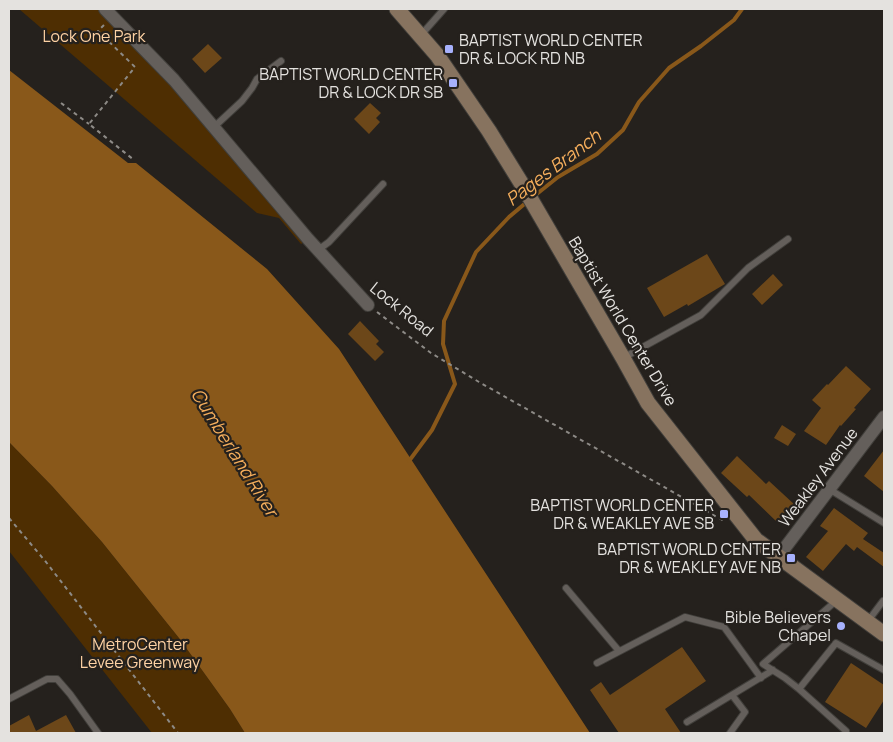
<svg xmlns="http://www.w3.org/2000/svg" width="893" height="742" font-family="Manrope,sans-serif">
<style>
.green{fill:#4e2e02}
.water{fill:#89581a}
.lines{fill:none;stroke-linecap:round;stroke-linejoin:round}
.stream{stroke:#89581a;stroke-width:4}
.building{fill:#6c4719}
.lane-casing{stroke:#413f3b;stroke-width:8}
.street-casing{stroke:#413f3b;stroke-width:14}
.secondary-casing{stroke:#413f3b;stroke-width:17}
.path{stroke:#8d8a86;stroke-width:2;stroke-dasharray:4 4;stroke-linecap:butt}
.lane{stroke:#645f5b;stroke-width:6}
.street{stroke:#645f5b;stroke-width:12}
.secondary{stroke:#87735f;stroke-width:15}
.poi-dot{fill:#a7b1fc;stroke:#25211d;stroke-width:2}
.labels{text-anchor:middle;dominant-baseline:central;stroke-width:4.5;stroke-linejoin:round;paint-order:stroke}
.park-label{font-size:16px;fill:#fed2a4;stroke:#25211d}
.poi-label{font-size:16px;fill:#e4e2df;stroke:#25211d;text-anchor:end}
.street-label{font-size:16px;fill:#e4e2df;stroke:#25211d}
.water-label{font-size:18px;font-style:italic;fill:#f5ae5c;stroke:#25211d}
</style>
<rect width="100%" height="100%" fill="#25211d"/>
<path class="green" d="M19,9h86l203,230 -7,5 -22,-26 -22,-5z
M9,442l43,44 50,56 77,96 51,71 15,24h-93l-143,-182z"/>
<path class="water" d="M9,70l119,93h8l131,106 72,80 251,384h-345l-15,-24 -51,-71 -77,-96 -50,-56 -43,-44z"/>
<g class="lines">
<path class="stream" d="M533,197l25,-20 39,-23 26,-24 16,-28 30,-34 32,-22 33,-26 8,-11
M409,461l23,-31 23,-46 -12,-40 1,-23 32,-69 33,-35 19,-16"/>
</g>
<path class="building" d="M208,44l14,14 -17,15 -13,-14z
M370,103l11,10 -5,5 4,4 -11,12 -15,-15z
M707,254l18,30 -37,22 -1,-2 -23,13 -17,-29z
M773,274l10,11 -21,20 -10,-11z
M360,321l19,20 -3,3 8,8 -9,9 -27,-27z
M846,366l25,23 -17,19 2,1 -15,17 -1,-1 -14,20 -22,-14 17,-23 -9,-8 15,-16 1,1z
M782,425l14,9 -8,12 -14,-8z
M884,450v42l-20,-16z
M737,456l29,28 3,-3 26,24 -17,18 -29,-28 -2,2 -26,-24z
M834,508l34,25 -5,6 21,14v14l-27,-20 -3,4 -8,-7 -23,27 -17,-14 22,-26 -8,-5z
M682,647l24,34 -41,28 16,24h-62l-29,-43 11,-8 9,13z
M851,663l33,22v15l-18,28 -41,-26z
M29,715l7,16 30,-16 10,18h-67v-7z"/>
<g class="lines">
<g class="lane-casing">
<path id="lane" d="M421,35l23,-26
M214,127l28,-26 10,-13 5,-9 24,-18
M318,250l11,-8 54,-58
M623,358l78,-43 47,-47 40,-29
M829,489l55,34
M566,588l53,63
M836,601l-73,63 22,14 14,11 37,-46 48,27
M868,621l15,-20 1,1
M597,663l88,-46 39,10 37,51
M799,689l47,42
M9,699l38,-20h10l13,15 28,39
M687,722l86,-52
M730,733l15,-21 -13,-17"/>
</g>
<g class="street-casing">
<path id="street" d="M105,9l69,71 134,159 60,66
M778,557l106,-140"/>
</g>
<g class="secondary-casing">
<path id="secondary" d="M397,9l40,46 52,76 34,55 100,172 25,45 108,137 128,94"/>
</g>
<path class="path" d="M104,25l-6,6 37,36 -46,57 45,36
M61,103l28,21
M377,312l54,41 48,29 245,139
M9,518l37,44 132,171"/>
<use href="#lane" class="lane"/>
<use href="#street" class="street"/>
<use href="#secondary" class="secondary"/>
</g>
<g class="poi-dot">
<rect x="444" y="44" width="10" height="10" rx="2.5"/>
<rect x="448" y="78" width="10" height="10" rx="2.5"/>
<rect x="719" y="509" width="10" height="10" rx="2.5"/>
<rect x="786" y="553" width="10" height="10" rx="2.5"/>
<circle cx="841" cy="626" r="5"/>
</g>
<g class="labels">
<g class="park-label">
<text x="94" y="36">Lock One Park</text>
<text x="140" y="644">MetroCenter<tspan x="140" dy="18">Levee Greenway</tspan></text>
</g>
<g class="poi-label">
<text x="459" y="40" text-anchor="start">BAPTIST WORLD CENTER<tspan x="459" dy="18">DR &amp; LOCK RD NB</tspan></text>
<text x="443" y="74">BAPTIST WORLD CENTER<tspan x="443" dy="18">DR &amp; LOCK DR SB</tspan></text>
<text x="714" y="505">BAPTIST WORLD CENTER<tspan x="714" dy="18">DR &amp; WEAKLEY AVE SB</tspan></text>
<text x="781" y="549">BAPTIST WORLD CENTER<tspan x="781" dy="18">DR &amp; WEAKLEY AVE NB</tspan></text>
<text x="831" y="617">Bible Believers<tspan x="831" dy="18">Chapel</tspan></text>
</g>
<g class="street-label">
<text transform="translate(402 309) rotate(39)">Lock Road</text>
<text transform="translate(623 321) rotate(59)">Baptist World Center Drive</text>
<text transform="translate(818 477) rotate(-53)">Weakley Avenue</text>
</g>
<g class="water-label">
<text transform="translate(553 167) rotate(-37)">Pages Branch</text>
<text transform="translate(235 452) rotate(58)">Cumberland River</text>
</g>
</g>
<rect width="893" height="742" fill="none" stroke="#e4e2df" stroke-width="20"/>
</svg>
